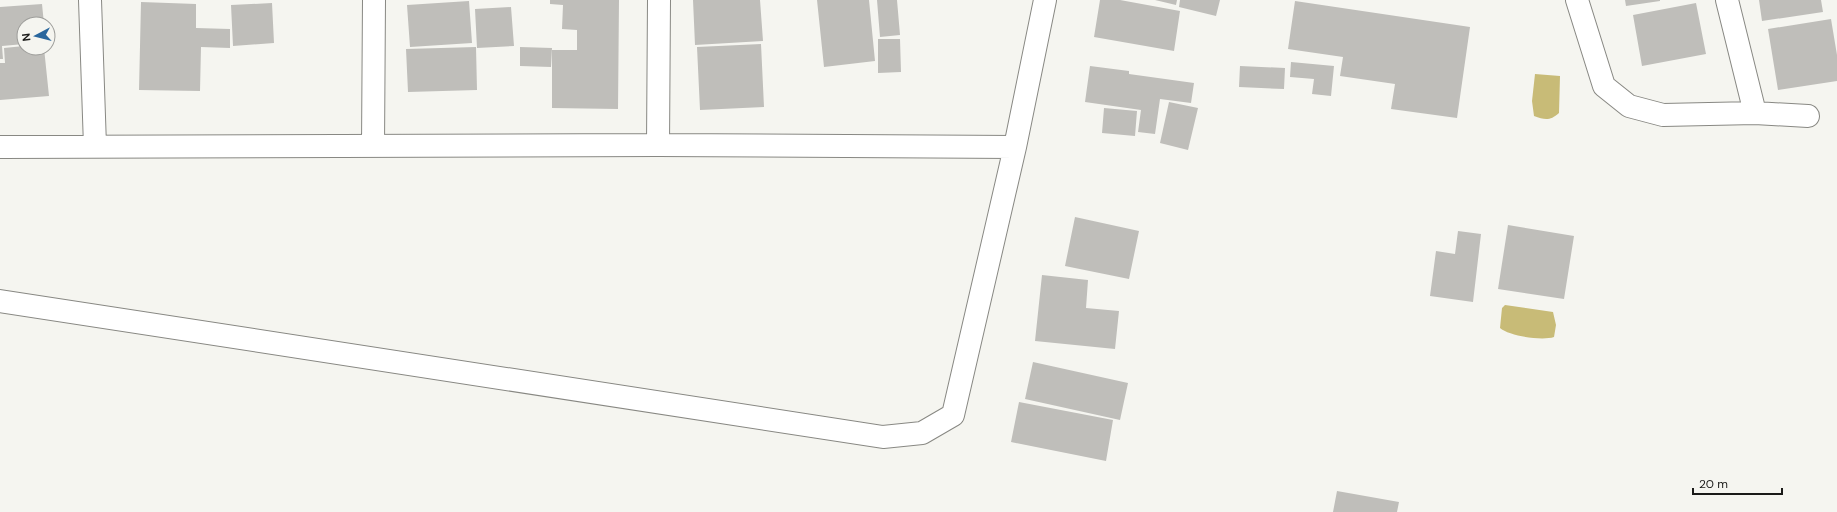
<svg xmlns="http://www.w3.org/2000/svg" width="1837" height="512" font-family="'DM Sans',sans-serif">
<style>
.water{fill:#c8bb77}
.building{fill:#bfbeba}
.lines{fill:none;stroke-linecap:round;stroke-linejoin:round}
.minor-casing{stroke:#888883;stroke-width:24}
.minor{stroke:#fff;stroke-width:22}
</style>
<rect width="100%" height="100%" fill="#f5f5f0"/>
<path class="water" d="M1535,74l25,2 -1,37c-9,8 -14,7 -25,3l-2,-15z
M1505,305l48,7 3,13 -2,12c-12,4 -45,-1 -54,-9l2,-20z"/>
<path class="building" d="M550,0h69l-1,109 -66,-1v-58h25v-20l-15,-1 1,-24 -13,-1z
M693,0h67l3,41 -68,4z
M817,0h52l6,61 -51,6z
M877,0h20l3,35 -20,2z
M1100,0h20l60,11 -6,40 -80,-14z
M1155,0h22l-1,5z
M1180,0h40l-4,16 -37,-9z
M1625,0h35v1l-34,5z
M1759,0h62l2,12 -61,9z
M469,1l3,42 -62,4 -3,-42z
M1295,1l175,26 -13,91 -66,-9 4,-25 -55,-8 3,-19 -55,-8z
M141,2l55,2v24l34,1v19l-29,-1 -1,44 -61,-1z
M272,3l2,40 -41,3 -2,-41z
M1696,3l10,51 -64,12 -9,-51z
M42,4l2,20h-20v20l-22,2 1,13h-3v-52z
M511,7l3,39 -37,2 -2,-39z
M1831,19l6,36v26l-59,9 -10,-61z
M878,39h22l1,33 -23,1z
M761,44l3,63 -64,3 -3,-63z
M24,46v2h20l5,48 -49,4v-37h5l-1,-15z
M476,47l1,43 -69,2 -2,-43z
M520,47l32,1 -1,19 -31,-1z
M1291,62l43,4 -3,30 -19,-2 2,-15 -24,-2z
M1090,66l39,5v3l65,9 -3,20 -31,-4 -5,35 -17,-2 3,-22 -56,-8z
M1240,66l45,2 -1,21 -45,-2z
M1169,102l29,6 -10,42 -28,-7z
M1104,108l33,3 -2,25 -33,-3z
M1075,217l64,14 -10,48 -64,-13z
M1508,225l66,11 -10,63 -66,-10z
M1458,231l23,3 -8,68 -43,-6 6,-45 19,3z
M1042,275l46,5 -2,28 33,3 -4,38 -80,-8z
M1033,362l95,21 -8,37 -95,-21z
M1019,402l94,18 -7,41 -95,-19z
M1337,491l62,11 -2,10h-64z"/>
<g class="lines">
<g class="minor-casing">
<path id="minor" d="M90,0l5,146
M1577,0l27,86 25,20 34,9 92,-2 53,3
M1727,0l28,113
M658,145l1,-145
M373,146l1,-146
M0,147l658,-2 357,2
M0,301l883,136 39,-4 31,-18 62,-268 30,-147"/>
</g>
<use href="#minor" class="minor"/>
</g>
<g transform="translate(36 36) rotate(263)"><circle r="19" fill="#f5f5f0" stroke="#9d9d9a"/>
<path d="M0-3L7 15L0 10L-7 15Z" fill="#29669d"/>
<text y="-6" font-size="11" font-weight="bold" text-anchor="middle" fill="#1a1a18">N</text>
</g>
<path d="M1693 488v6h89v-6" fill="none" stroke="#1a1a18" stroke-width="2"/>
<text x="1699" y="488" font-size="12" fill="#1a1a18" stroke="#f5f5f0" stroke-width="3" paint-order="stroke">20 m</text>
</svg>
